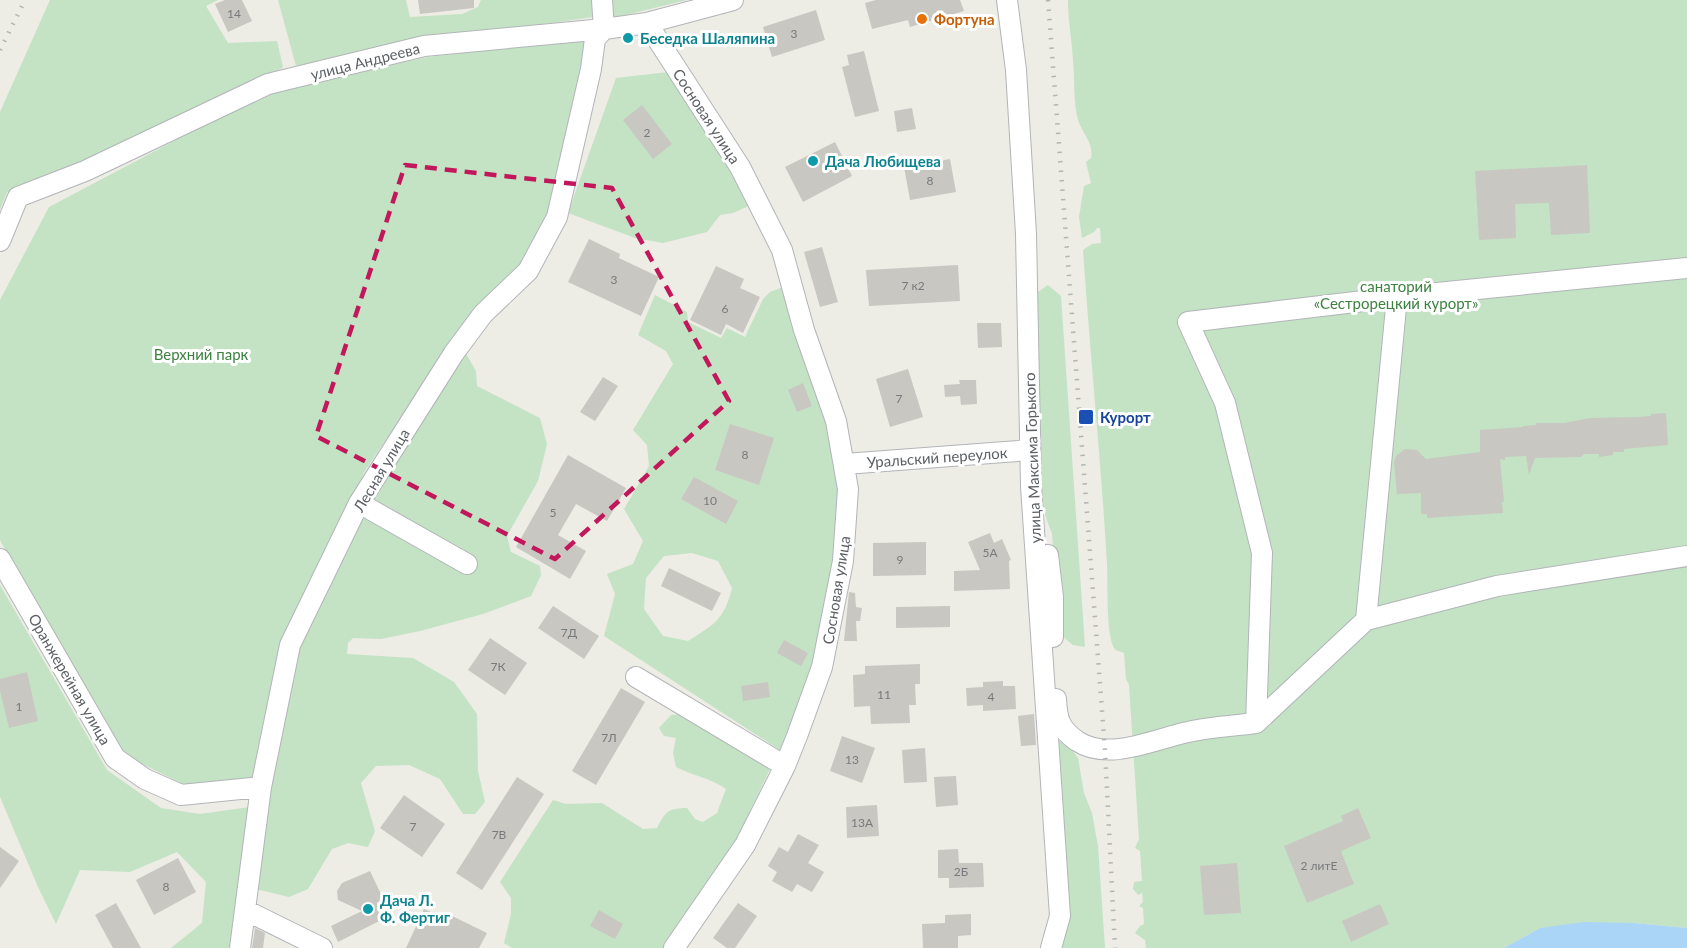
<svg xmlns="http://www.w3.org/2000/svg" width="1687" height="948" font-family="Lato,sans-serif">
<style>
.green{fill:#c3e3c4;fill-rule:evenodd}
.water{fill:#abd5f7}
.building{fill:#c9c7c2}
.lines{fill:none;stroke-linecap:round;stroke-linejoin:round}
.minor-casing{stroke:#b2b5b8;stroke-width:22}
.minor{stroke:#fff;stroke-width:20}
.rail{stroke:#b3b4b4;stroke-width:4.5;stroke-dasharray:1.5 8;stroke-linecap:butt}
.marked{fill:none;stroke:#c2185b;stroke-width:4.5;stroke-dasharray:12 8;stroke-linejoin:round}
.food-dot{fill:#e8710a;stroke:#fff;stroke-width:2}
.culture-dot{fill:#0f9aa8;stroke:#fff;stroke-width:2}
.transit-dot{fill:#1a4fb4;stroke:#fff;stroke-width:2}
.labels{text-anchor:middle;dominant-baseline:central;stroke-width:6;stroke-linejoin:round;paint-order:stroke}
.number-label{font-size:12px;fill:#777a7c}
.food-label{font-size:15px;font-weight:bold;fill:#c56008;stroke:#fff;text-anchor:start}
.culture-label{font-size:15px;font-weight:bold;fill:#0d838f;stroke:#fff;text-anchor:start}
.street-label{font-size:15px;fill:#5c6064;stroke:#fff}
.park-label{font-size:15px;fill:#3d8241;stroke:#fff}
.transit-label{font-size:15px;font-weight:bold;fill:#164399;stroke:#fff;text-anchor:start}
</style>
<rect width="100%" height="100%" fill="#edece5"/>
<path class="green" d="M50,0h168l-12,6 22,37 49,-2 6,26 -18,12 -182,87 -76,26 -7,18v-98z
M278,0h128l4,17 52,-3 16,-7 3,-7h111l1,17 -168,24 -129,25z
M611,0h76l-74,18z
M1068,0h619v928l-53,-5 -94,5 -36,20h-358l-1,-8 -10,-7 5,-7 4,-2 -1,-16 -4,-2 4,-4 -1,-9 -4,2 -5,-6 1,-7 8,-1 -2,-30 -5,-3 4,-9 -10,-154 -3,-6 -2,-26c-5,-2 -9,-2 -11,-7 -7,-18 -5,-61 -6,-82 -6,-105 -17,-209 -24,-314l9,-6 9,-1 -1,-15h-3l-3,4 -12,6 -3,-21 5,-31 7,-3 -5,-21 5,-4c3,-15 -8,-23 -13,-38 -5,-20 -3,-39 -5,-60 -1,-20 -5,-39 -5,-60z
M588,38l-39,175 -28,50 -74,85 -82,123 -81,164 -23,97 -6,53 -72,-1 -65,-32 -34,-58 -84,-154v-240l49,-93 220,-116 159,-34z
M668,72l66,96 17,37 -18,8 -13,2 -13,17 -44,11 -28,-5 -67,-25 48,-135z
M1048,285l13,11 24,351 -12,-2 -13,-11 -8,-100 -13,-36 -4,-204z
M783,287l47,137 8,73 -1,61 -22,112 -35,80 -176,-114 11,-42 -8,-20 26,-10 10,-23 -19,-32 25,-43 -2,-21 -14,-15 40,-66 -7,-13 -28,-16 17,-40 32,17 1,10 33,16 6,-10 18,9 18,-38 7,-7zM692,553l26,8 14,27c-8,32 -17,36 -44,53l-25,-5 -19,-27 2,-31 18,-22z
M465,352l11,19 1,15 63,32 7,26 -9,37 -31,55 4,16 29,14 1,9 -10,21 -48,18 -63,17 -39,8 -28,-1 -5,5 -1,11 66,4 41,24 23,32 1,57 7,31 -10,12h-12l-23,-35 -31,-14 -33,1 -15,17 14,48 -7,16 -20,-4 -16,6 -24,40 -19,8 -33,-8 13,-100 30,-143 69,-138z
M0,585l107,185 54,38 39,6 50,-7 -18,141h-61l31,-25 4,-41 -29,-30 -47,20 -50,-2 -24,54 -18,-37 -38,-90z
M685,714l86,53 -37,77 -69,104h-153l-8,-5 7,-29v-16l-11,-16 53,-82 13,4 36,-1 41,26 14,-1c8,-16 11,-20 30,-20l8,11 8,3 14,-9 9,-24c-15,-11 -33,-13 -50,-22l-3,-14 3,-15 -12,-2 -5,-8 12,-13z
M1063,738l15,20 6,35 8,20 6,33 7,102h-47l-3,-202z"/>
<path class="water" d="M1584,922l50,1 53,5v20h-183l36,-20z"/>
<path class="building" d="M225,0h17l10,21 -24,11 -13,-28z
M418,0h56v8l-54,6z
M876,0h84l4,11 -54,16 -2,-7 -36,9 -7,-26z
M816,10l9,30 -53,17 -9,-30z
M864,51l15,60 -24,6 -13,-50 7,-2 -2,-10z
M642,105l30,39 -19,15 -30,-39z
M912,108l4,21 -19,3 -3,-21z
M835,142l17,34 -49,26 -18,-35z
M950,159l6,33 -46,8 -6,-33z
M1587,165l3,68 -39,2 -2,-32 -34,1 1,34 -37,2 -4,-69z
M589,239l31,15 -1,4 40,19 -18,39 -73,-34z
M822,247l16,55 -18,5 -16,-55z
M958,265l2,36 -91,5 -3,-36z
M716,266l28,13 -4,9 20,9 -17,36 -17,-9 -5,11 -31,-15z
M977,323h24l1,24 -24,1z
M908,369l15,48 -33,10 -14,-48z
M603,377l15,9 -23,35 -15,-9z
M959,380h17l1,24 -16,1 -1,-9 -15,1 -1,-12 16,-1z
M803,383l9,23 -15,6 -9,-22z
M1666,413l2,32 -44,4v3h-11v3l-14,2v-3h-15l-3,3 -46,1 -6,17 -3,-19 -21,1v3l-5,-1 4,43h-2l1,11 -76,5v-4h-6v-21l-24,1 -3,-32 2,-6 9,-7 12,1 9,9 54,-7v-22l43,-3v-1l13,-1v-2h28l26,-5 48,-1 13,-1v-2z
M730,424l44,14 -15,47 -44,-15z
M568,455l58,33 -19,33 -31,-17 -18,31 28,16 -16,28 -54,-32z
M694,477l44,24 -12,23 -45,-25z
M990,533l4,10 8,-4 9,21 -2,1 1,28 -56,2v-20l26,-1 -12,-28z
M926,542v33l-53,1v-33z
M669,568l52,25 -9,18 -51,-25z
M849,592l6,1 1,14 6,1 -2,13h-4l1,20h-13z
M553,606l46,30 -15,23 -46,-31z
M950,606v21l-54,1v-21z
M490,638l37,25 -22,32 -37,-25z
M784,640l24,13 -7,13 -24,-13z
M920,664v20h-5l1,21h-7l1,18 -39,1 -1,-18 -16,1 -1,-32 12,-1v-8z
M27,672l11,49 -29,7 -9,-37v-12z
M1003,681v5h12l1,23 -33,2v-6l-16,1 -1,-18 17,-1v-5z
M768,682l2,15 -27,4 -2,-15z
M621,688l24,14 -49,83 -24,-14z
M1034,714l2,31 -15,1 -3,-30z
M842,736l33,12 -13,35 -32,-12z
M925,748l2,34 -23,1 -2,-33z
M956,776l2,29 -22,2 -2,-30z
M517,777l27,17 -62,96 -26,-17z
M404,795l41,29 -23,33 -42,-29z
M877,805l2,31 -32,2 -1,-31z
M1358,808l13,30 -30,13 13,33 -47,19 -23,-57 59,-25 -2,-5z
M798,834l21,11 -11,18 16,9 -12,20 -15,-8 -5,8 -20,-11 5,-9 -9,-6 11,-19 9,5z
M0,847l19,14 -19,27z
M958,849l1,14h24l1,24 -35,1v-10h-11v-28z
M178,858l18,34 -42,23 -18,-35z
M1237,863l4,50 -37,2 -4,-49z
M370,871l21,44 -53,27 -7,-16 31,-15 -24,-11 -1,-9 5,-8z
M116,903l25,45h-28l-18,-33z
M738,903l19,13 -22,32h-8l-14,-10z
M1380,904l9,20 -38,18 -9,-21z
M424,909l24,11 2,-5 37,18 -8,15h-73z
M599,910l24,14 -8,15 -25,-13z
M971,914v21l-13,1v12h-35l-1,-24 23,-1v-8z
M255,928l10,5 -2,15h-11z"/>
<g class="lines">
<g class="minor-casing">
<path id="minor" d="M1007,0l9,70 10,164 5,252 29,430 -9,32
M647,23l93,144 42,83 22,80 32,91 12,68 -5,72 -21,106 -25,69 -12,30 -40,79 -71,103
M0,241l18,-44 67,-26 183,-87 156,-38 180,-17 43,-6 86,-23
M1687,268l-290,29 -209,25 37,81 37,150 -6,170 110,-103 131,-34 190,-30
M845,464l185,-14
M359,503l108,61
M1048,555l5,42v40
M0,559l115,199 30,21 36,16 80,-8
M1366,620l31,-323
M636,677l149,89
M1056,699c1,21 4,30 21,42 32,21 77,-2 111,-9 22,-5 45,-6 68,-9
M245,910l77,38
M240,948l21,-161 29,-142 69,-142 95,-150 29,-39 45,-43 29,-54 34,-148 4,-30 9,-10 -2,-29"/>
</g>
<use href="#minor" class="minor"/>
<path class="rail" d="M1048,0l57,750 10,198
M0,50l25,-50"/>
</g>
<path class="marked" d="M405,165l207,23 117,213 -174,158 -239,-123z"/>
<circle class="food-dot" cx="922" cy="19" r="6"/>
<g class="culture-dot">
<circle cx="628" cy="38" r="6"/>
<circle cx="813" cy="161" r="6"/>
<circle cx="368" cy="909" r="6"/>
</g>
<rect class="transit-dot" x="1078" y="409" width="16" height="16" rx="3"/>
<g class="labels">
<g class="number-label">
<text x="234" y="13">14</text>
<text x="794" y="33">3</text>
<text x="647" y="132">2</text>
<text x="930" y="180">8</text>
<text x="614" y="279">3</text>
<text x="913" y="285">7 к2</text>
<text x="725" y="308">6</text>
<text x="899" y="398">7</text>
<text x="745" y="454">8</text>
<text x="710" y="500">10</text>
<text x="553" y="512">5</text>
<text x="990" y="552">5А</text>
<text x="900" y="559">9</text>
<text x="569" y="632">7Д</text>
<text x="498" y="666">7К</text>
<text x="884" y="694">11</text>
<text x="991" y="696">4</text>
<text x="19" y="706">1</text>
<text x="609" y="737">7Л</text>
<text x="852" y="759">13</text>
<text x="862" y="822">13А</text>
<text x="413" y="826">7</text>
<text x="499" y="834">7В</text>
<text x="1319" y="865">2 литЕ</text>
<text x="961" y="871">2Б</text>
<text x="166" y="886">8</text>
</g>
<g class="food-label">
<text x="934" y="19">Фортуна</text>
</g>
<g class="culture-label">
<text x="640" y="38">Беседка Шаляпина</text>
<text x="825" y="161">Дача Любищева</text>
<text x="380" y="900">Дача Л.<tspan x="380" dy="17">Ф. Фертиг</tspan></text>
</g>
<g class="street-label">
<text transform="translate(365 61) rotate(-14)">улица Андреева</text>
<text transform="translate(707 116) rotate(57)">Сосновая улица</text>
<text transform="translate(937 457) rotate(-4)">Уральский переулок</text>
<text transform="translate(1032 458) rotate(-92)">улица Максима Горького</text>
<text transform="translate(381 470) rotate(-59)">Лесная улица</text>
<text transform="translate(836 590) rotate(-81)">Сосновая улица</text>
<text transform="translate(70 679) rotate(60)">Оранжерейная улица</text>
</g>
<g class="park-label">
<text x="1396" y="286">санаторий<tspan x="1396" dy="17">«Сестрорецкий курорт»</tspan></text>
<text x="201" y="354">Верхний парк</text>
</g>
<g class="transit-label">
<text x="1100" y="417">Курорт</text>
</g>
</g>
</svg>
